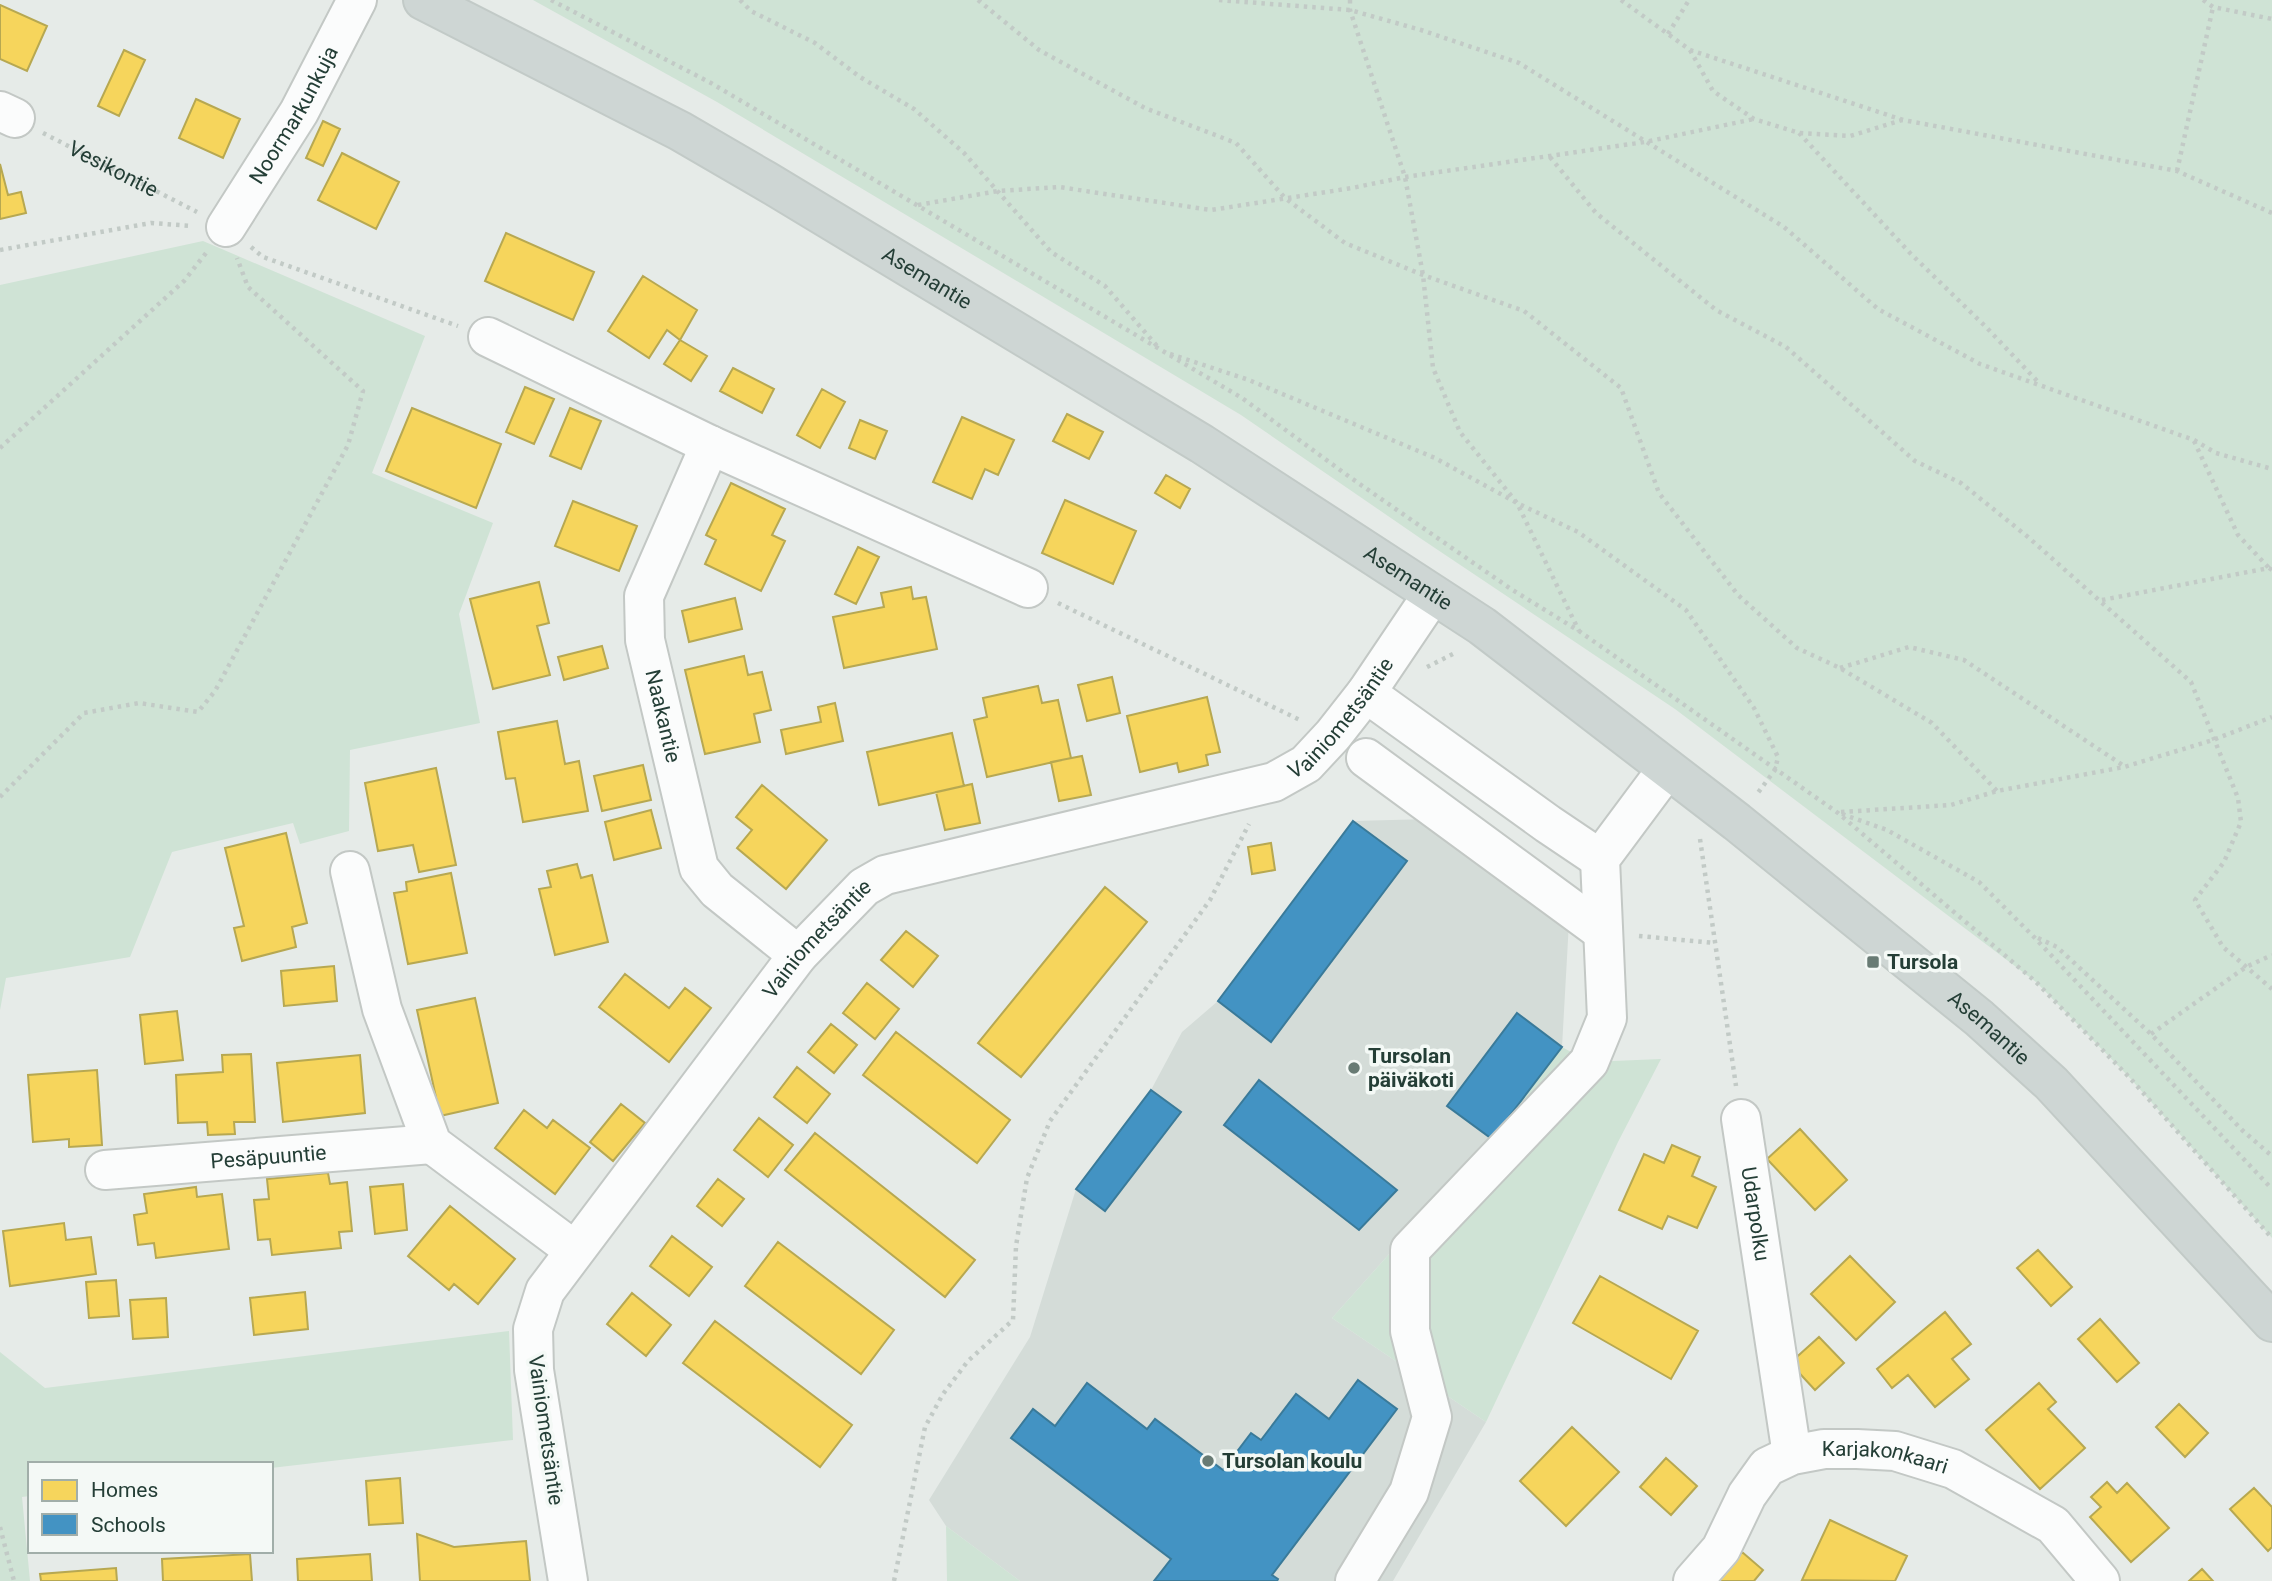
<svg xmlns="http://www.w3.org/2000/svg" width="2272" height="1581" font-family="Roboto,sans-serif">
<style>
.built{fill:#d4dcd8}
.green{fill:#cfe3d5}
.homes{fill:#f6d55c;stroke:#b7a851;stroke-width:2}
.schools{fill:#4393c3;stroke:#3a7a99;stroke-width:2}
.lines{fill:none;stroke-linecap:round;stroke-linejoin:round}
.minor-casing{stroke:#c3c8c5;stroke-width:42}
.major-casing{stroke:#c2cac7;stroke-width:42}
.path{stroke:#c2cac6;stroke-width:4.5;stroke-dasharray:3.5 5;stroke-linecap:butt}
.minor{stroke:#fbfcfc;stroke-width:38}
.major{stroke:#ced6d4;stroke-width:38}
.poi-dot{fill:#687b74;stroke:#f4f9f6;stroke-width:2.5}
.labels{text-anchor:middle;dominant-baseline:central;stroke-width:7;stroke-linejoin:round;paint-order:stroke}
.street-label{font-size:21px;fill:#243e36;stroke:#f4f9f6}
.poi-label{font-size:21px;font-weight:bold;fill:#243e36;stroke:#f4f9f6;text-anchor:start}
</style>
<rect width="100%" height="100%" fill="#e6ebe8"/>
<path class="built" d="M1430,819l139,103 -7,125 -70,92 -160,179 154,104 -93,159h-373l-74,-55 -17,-26 101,-163 46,-148 75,-99 31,-58 36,-31 135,-180z"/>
<path class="green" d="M533,0h1739v1238l-143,-161 -93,-95 -361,-273 -255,-171 -179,-123 -524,-313z
M203,241l222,95 -53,137 121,50 -34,91 21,109 -130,27 -1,81 -49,13 -7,-21 -121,29 -42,105 -124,21 -6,32v-725z
M1562,1047l27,15 72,-3 -43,83 -132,280 -154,-104 160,-179z
M509,1331l4,109 -242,28v-4h-241v32l-8,1 8,84h-30v-229l45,36z
M946,1526l74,55h-73z"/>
<path class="homes" d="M0,5l47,21 -20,45 -27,-12z
M124,50l21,10 -26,56 -21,-10z
M196,99l44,20 -17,39 -44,-20z
M323,121l17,8 -17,37 -17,-8z
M342,153l57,29 -23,47 -58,-29z
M0,164l8,31 13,-3 5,21 -26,6z
M506,233l88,39 -21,48 -88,-39z
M643,276l54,34 -17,30 -13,-10 -18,28 -41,-27z
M680,340l27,16 -16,25 -27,-17z
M733,368l41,21 -12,24 -42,-22z
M525,387l29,12 -20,45 -28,-12z
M822,389l23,13 -25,46 -23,-13z
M412,408l89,36 -25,64 -90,-37z
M570,408l31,13 -20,48 -31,-13z
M1067,414l36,18 -14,27 -36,-18z
M962,417l52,23 -16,35 -13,-6 -13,30 -39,-17z
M860,420l27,11 -12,28 -26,-11z
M1166,475l24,14 -10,19 -25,-15z
M731,483l54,26 -13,26 13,6 -24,50 -56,-27 11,-24 -10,-5z
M1065,500l71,31 -23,53 -71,-31z
M573,501l64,25 -18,45 -64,-25z
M858,547l21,10 -23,47 -21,-10z
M539,582l10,41 -12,3 13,49 -57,14 -23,-90z
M911,587l2,12 13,-2 11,52 -93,19 -11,-51 51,-10 -3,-14z
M735,598l7,31 -53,13 -7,-31z
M602,646l6,22 -44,12 -6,-23z
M744,656l4,19 14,-3 9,38 -17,4 6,28 -55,12 -20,-84z
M1112,677l8,36 -33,8 -9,-36z
M1038,686l4,17 16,-3 13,58 -84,19 -13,-57 13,-3 -4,-19z
M1207,697l13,55 -14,3 2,10 -29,7 -2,-9 -37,9 -13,-56z
M835,703l8,38 -57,13 -5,-24 40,-8 -3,-15z
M557,721l8,43 14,-3 9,50 -65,11 -8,-44 -9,1 -8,-47z
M952,733l12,53 -85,19 -12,-53z
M1082,756l9,39 -32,6 -8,-39z
M643,765l8,35 -49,11 -8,-35z
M436,768l20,97 -37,7 -6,-27 -35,6 -13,-68z
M972,784l8,39 -35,7 -9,-38z
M762,785l65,55 -41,49 -49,-41 15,-18 -16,-13z
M651,810l10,38 -47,12 -9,-38z
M286,833l21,90 -15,4 4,20 -54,14 -8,-33 10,-2 -19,-78z
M1271,843l4,27 -23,4 -4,-27z
M577,864l4,14 11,-3 16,67 -53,13 -16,-66 12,-2 -4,-16z
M451,873l16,80 -59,11 -14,-71 13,-2 -1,-9z
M1105,887l42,35 -126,155 -43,-34z
M906,931l32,25 -25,31 -32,-27z
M334,966l3,35 -53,5 -3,-35z
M625,974l44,34 16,-20 26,20 -42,54 -70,-55z
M867,983l32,26 -24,30 -32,-26z
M475,998l23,105 -58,13 -23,-106z
M177,1011l6,49 -38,4 -5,-49z
M831,1024l26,21 -23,28 -26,-21z
M896,1032l114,88 -33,43 -114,-88z
M251,1054l4,68h-21l1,12 -27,1 -1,-13 -29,1 -2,-48 47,-3 -1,-17z
M360,1055l5,58 -82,9 -6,-59z
M797,1067l33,27 -23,29 -33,-26z
M97,1070l5,75 -33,2v-8l-36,3 -5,-67z
M621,1104l24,19 -32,38 -23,-19z
M524,1110l23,18 6,-8 37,28 -35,46 -60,-46z
M759,1118l34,27 -25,32 -34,-27z
M1800,1129l47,51 -32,30 -48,-51z
M815,1133l160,127 -30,37 -160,-127z
M1672,1145l28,12 -8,19 24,11 -19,41 -29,-12 -6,13 -43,-19 25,-56 20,9z
M328,1173l2,11 17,-2 5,49 -13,1 2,16 -69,7 -2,-16 -12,1 -4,-40 15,-1 -2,-20z
M718,1179l26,20 -22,27 -25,-20z
M403,1184l4,46 -32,4 -5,-47z
M196,1187l1,10 25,-3 7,55 -73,9 -2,-15 -16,2 -4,-30 13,-2 -3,-19z
M450,1206l65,53 -37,45 -24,-20 -5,6 -41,-34z
M64,1223l2,17 25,-3 5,37 -86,12 -7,-55z
M672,1236l40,31 -23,29 -39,-30z
M778,1242l116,88 -33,44 -116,-88z
M2038,1250l34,37 -21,19 -34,-38z
M1850,1256l45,46 -39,38 -45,-46z
M1600,1276l98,55 -27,48 -98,-56z
M116,1280l3,36 -30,2 -3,-36z
M305,1292l3,37 -54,6 -4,-37z
M632,1293l39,32 -25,31 -39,-32z
M166,1298l2,39 -35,2 -3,-39z
M1945,1312l26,32 -19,15 17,20 -34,28 -27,-32 -16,13 -15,-19z
M2100,1319l39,44 -22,19 -39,-43z
M715,1321l137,104 -32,42 -137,-104z
M1819,1337l25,26 -29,27 -25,-27z
M2039,1383l17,19 -8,7 37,39 -45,41 -54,-59z
M2179,1404l29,29 -23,24 -29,-30z
M1572,1427l47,45 -53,54 -46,-45z
M1666,1458l31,28 -26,29 -31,-28z
M400,1478l3,45 -34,2 -3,-44z
M2107,1482l10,11 10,-10 42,45 -38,34 -41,-45 11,-10 -10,-10z
M2254,1488l18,19v40l-4,4 -38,-42z
M1830,1520l77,36 -12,25 -93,-1z
M417,1534l37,13 72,-6 4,40h-110z
M1742,1552l21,18 -9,11h-38z
M250,1554l2,27h-89l-1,-22z
M370,1554l2,27h-74l-1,-22z
M116,1568l1,13h-76l-1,-7z
M2202,1569l11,12h-24z"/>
<path class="schools" d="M1353,821l54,40 -136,181 -53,-41z
M1517,1013l45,34 -70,92 -45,-33z
M1259,1080l138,110 -38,40 -135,-105z
M1151,1090l30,22 -76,99 -29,-22z
M1358,1380l39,29 -125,166 6,4 -1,2h-123l17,-22 -160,-121 22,-29 22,17 32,-43 60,46 8,-10 68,51 28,-37 10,7 35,-46 33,25z"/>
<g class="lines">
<g class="minor-casing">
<g id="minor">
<path d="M0,111l15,7"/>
<path id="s2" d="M226,227l73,-115 58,-112"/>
<path d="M488,337l222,108 318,143"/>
<path id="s3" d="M710,445l-66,151 1,44 54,228 18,22 81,65"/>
<path d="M1366,693l182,131 52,35"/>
<path d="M1366,758l237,174"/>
<path d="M350,871l32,138 50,135 142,106"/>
<path id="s4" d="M1741,1119l51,336"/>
<path id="s5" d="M105,1170l327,-26"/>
<path id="s6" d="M568,1581l-34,-211 -1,-41 12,-38 253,-336 66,-68 21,-12 389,-93 32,-18 27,-29 33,-42 66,-98"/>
<path d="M1355,1581l54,-89 23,-75 -22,-86v-81l179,-188 18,-44 -7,-159 67,-90"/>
<path id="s7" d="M1693,1581l28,-32 26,-54 20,-28 25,-12 32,-6h33l38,2 58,18 100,56 47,56"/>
</g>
</g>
<g class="major-casing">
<g id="major">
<path id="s8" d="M423,0l257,131 86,50 436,263 280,182 255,196 242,196 72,65 221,239"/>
</g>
</g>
<g class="path">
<path d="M551,0l160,83 531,315 109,80 160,111 68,42 259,182 198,169 93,95 143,161"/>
<path d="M740,0l11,11 64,32 45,34 54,32 50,44 87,99 54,34 52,60"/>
<path d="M978,0l61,50 106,58 91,35 49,55 60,45 78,32 101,36 97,77 38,105 79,102 59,53 43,20 92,55 65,68"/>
<path d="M1219,0l131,10 71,20 98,33 265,164 94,82 102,55 214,76 22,13 56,16"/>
<path d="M1350,0v10l55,167 18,98 10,93 27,64 57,71 62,128"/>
<path d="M1621,0l69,50 213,70 274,51 95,42"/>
<path d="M2203,0l10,7 59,12"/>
<path d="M1668,34l21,-34"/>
<path d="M1690,50l23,41 41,28 45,14 51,3 52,-16"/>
<path id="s1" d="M43,133l154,79"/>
<path d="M1799,133l111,120 76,74 54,57"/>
<path d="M1550,157l46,56 120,97 70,37 129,114 46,22 67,54 163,145 47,116 3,24 -17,40 -29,38 28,47 49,42"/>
<path d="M2177,171l36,-164"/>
<path d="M918,205l80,-14 61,-4 152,23 141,-22 53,-11 240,-35 109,-23"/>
<path d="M251,247l12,10 195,69"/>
<path d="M0,250l151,-27 42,3"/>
<path d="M1170,354l79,26 186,78 82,45 61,29 108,78 68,98 24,49 -3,13 -18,24"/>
<path d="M2194,441l44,94 31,33"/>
<path d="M0,448l184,-167 22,-28"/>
<path d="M2102,600l167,-32 3,2"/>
<path d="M1058,603l244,118"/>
<path d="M1427,667l30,-15"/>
<path d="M1840,668l69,-21 55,13 160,106"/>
<path d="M0,797l84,-84 55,-10 59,9 17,-21 133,-246 15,-54 -115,-104 -11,-29"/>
<path d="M1841,812l110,-7 46,-14 127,-24 89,-27 59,-23"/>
<path d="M1842,814l45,16 92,52 54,54 239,253"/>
<path d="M1700,839l36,247"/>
<path d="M1639,936l76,7"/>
<path d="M2038,938l19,9 94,87 91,96 30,26"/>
<path d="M2151,1034l95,-67 26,-12"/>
<path d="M0,1527l14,54"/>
<path d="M894,1581l31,-154 18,-33 25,-33 45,-41 3,-74 11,-68 23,-57 160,-221 39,-76"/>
</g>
<use href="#minor" class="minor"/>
<use href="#major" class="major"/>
</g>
<g class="poi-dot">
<rect x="1866" y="955" width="14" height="14" rx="3.5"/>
<circle cx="1354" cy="1068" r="7"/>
<circle cx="1208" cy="1461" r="7"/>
</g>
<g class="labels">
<g class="street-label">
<text stroke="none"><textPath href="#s2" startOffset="131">Noormarkunkuja</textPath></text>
<text stroke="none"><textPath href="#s1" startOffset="79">Vesikontie</textPath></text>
<text stroke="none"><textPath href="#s8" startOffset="576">Asemantie</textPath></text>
<text stroke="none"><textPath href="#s8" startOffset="1143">Asemantie</textPath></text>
<text stroke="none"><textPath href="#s6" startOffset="1328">Vainiometsäntie</textPath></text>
<text stroke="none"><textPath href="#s3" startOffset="287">Naakantie</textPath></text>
<text stroke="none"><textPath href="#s6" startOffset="740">Vainiometsäntie</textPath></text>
<text stroke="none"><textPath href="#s8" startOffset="1878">Asemantie</textPath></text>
<text stroke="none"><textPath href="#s5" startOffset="164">Pesäpuuntie</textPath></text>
<text stroke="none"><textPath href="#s4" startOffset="96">Udarpolku</textPath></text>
<text transform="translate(546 1430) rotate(82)">Vainiometsäntie</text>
<text stroke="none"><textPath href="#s7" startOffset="259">Karjakonkaari</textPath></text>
</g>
<g class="poi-label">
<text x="1887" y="962">Tursola</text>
<text x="1368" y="1056">Tursolan<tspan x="1368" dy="24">päiväkoti</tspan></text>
<text x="1222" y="1461">Tursolan koulu</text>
</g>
</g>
<rect x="28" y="1462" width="245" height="91" fill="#f4f9f6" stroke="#a1aea9" stroke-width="2"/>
<rect x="42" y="1480" width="35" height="21" fill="#f6d55c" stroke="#a1aea9" stroke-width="2"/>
<text x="91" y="1497" font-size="21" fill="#243e36">Homes</text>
<rect x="42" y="1514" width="35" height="21" fill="#4393c3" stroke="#a1aea9" stroke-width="2"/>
<text x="91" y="1532" font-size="21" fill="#243e36">Schools</text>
</svg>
